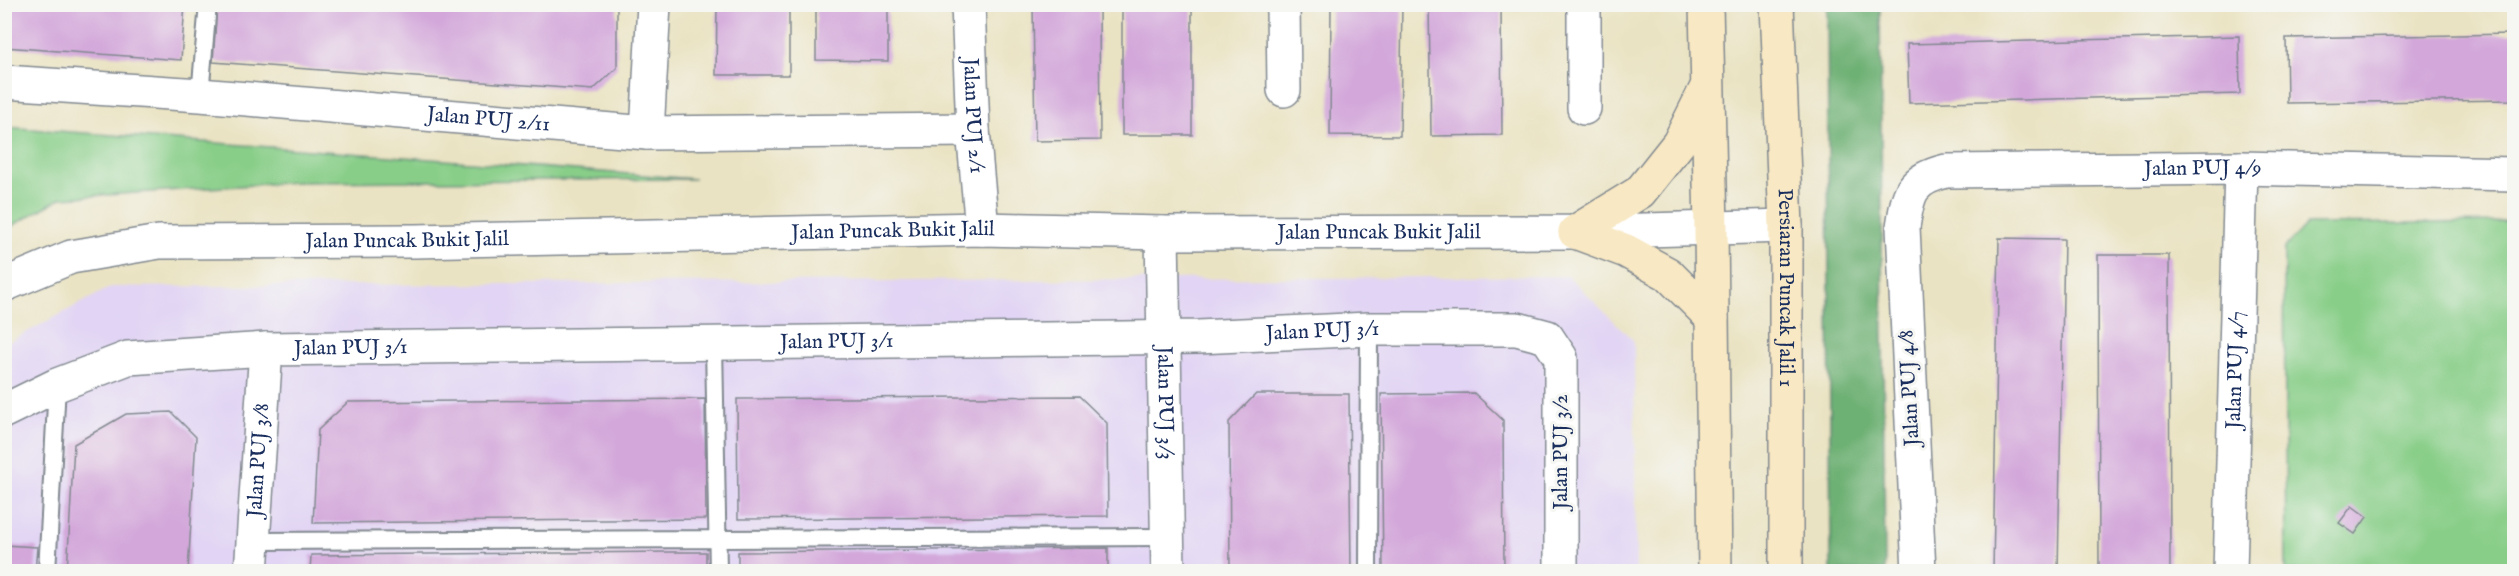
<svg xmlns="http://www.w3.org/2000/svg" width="2519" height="576" font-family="'IM FELL English',serif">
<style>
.built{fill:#e1d4f4}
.green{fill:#88ce88;stroke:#527e73;stroke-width:1.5}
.forest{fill:#6eb174;stroke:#447069;stroke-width:1.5}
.building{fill:#d3a7da}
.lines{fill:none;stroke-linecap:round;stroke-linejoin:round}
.service-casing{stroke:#828990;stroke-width:20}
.minor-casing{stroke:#828990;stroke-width:36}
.tertiary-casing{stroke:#828990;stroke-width:36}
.secondary-casing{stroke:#828990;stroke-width:36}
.service{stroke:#fff;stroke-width:16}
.minor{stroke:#fff;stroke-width:33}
.tertiary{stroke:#fff;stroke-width:33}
.secondary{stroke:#f8e8c3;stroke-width:33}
.labels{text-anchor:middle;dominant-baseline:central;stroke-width:6;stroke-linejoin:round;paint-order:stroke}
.street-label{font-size:21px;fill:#1b2f5e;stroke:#f6f6f2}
</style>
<rect width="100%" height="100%" fill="#f6f6f2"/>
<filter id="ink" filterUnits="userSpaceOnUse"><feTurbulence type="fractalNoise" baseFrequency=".0167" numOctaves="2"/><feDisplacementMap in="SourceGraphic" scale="12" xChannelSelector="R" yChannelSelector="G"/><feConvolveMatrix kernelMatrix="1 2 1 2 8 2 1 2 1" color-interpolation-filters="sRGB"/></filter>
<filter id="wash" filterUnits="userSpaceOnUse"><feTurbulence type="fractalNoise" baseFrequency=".008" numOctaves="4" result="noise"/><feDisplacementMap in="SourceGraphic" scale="24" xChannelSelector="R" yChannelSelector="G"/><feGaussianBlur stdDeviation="1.35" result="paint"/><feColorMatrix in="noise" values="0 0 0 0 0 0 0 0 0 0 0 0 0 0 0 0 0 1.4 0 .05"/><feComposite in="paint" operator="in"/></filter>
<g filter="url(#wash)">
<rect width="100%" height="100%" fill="#eae3c3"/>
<path class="built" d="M1568,276l66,65 2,230 -1631,1v-228l106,-57z"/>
<path class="green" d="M5,127l690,52 -398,3 -236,16 -56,32z
M2514,222v349h-228l-2,-323 23,-24z"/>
<path class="forest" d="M1827,5h53l5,566h-54z"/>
<g id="blocks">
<path class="building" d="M4,4h181l-4,56 -177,-13z
M217,4h400v64l-24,22 -380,-28z
M717,4h72v71h-73z
M816,4h72v57l-72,-1z
M1033,4h66l1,136 -65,1z
M1122,4h70v131h-70z
M1331,4h71l-2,132 -70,-1z
M1429,4h72l1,131 -71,1z
M2514,34v66l-227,3 -1,-65z
M2239,36l1,58 -331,9 -2,-59z
M1999,238l65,1 -6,333h-65z
M2098,255h71l1,317h-71z
M1474,393l29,27 1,152h-121l-2,-178z
M1256,394h93l2,178h-121l-1,-150z
M1079,396l28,27 1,93 -370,3 -1,-120z
M705,399l1,120 -393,4 5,-93 30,-28z
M171,412l25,25 -8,135h-121l7,-128 52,-30z
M2352,506l15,11 -12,17 -16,-11z
M4,545l33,2 -2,25h-31z
M1108,548v24h-370v-20z
M671,552h35v20h-396l1,-17z"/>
</g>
</g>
<g filter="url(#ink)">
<use href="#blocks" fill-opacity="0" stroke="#828990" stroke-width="1.5"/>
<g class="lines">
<g class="service-casing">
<path id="service" d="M200,95l8,-91
M714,343l4,229
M253,541l914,-4
M47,572l10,-187
M1368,572l1,-243"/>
</g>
<g class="minor-casing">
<g id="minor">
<path id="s1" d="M968,4l5,126 9,99"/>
<path d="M1283,4l1,86"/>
<path id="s2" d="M4,82l196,13 447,38 326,-3"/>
<path d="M1584,108v-104"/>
<path d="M647,133l7,-129"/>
<path id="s3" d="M1162,233l6,339"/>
<path id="s4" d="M4,411l53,-26 71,-27 138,-9 932,-12 171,-8h148l30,8 14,21v214"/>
<path id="s5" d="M251,572l15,-223"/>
<path id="s6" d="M1919,572l-16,-345c5,-34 7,-47 43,-56l295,-3 273,6"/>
<path id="s7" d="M2230,572l11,-404"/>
</g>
</g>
<g class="tertiary-casing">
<g id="tertiary">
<path id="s8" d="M4,285l67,-28 88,-15 256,-1 567,-12 180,4 413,-1 211,-6"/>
</g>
</g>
<g class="secondary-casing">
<g id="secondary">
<path d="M1706,4l5,225 4,343"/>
<path id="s9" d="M1777,4l9,222v346"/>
<path d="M1575,232l65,-40 39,-49 27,-54"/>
<path d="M1575,232l51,19 42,23 44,44"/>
</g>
</g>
<use href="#service" class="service"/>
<use href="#minor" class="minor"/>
<use href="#tertiary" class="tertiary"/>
<use href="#secondary" class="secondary"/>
</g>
</g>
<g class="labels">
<g class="street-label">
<text stroke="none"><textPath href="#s1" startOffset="112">Jalan PUJ 2/1</textPath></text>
<text stroke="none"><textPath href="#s2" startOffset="486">Jalan PUJ 2/11</textPath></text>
<text stroke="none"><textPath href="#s6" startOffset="680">Jalan PUJ 4/9</textPath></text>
<text stroke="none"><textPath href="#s8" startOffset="896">Jalan Puncak Bukit Jalil</textPath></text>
<text stroke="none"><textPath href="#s8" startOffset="1382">Jalan Puncak Bukit Jalil</textPath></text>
<text stroke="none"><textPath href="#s8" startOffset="410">Jalan Puncak Bukit Jalil</textPath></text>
<text stroke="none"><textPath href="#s9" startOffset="284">Persiaran Puncak Jalil 1</textPath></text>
<text stroke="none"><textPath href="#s4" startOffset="1330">Jalan PUJ 3/1</textPath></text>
<text stroke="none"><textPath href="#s4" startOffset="844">Jalan PUJ 3/1</textPath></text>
<text stroke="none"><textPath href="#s4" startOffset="358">Jalan PUJ 3/1</textPath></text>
<text stroke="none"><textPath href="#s7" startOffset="202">Jalan PUJ 4/7</textPath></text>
<text transform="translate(1910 388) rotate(-93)">Jalan PUJ 4/8</text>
<text stroke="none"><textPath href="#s3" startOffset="170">Jalan PUJ 3/3</textPath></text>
<text transform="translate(1561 452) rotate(-90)">Jalan PUJ 3/2</text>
<text stroke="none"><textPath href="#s5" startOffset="112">Jalan PUJ 3/8</textPath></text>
</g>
</g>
<rect width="2519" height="576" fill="none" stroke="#f6f6f2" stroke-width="24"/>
</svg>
